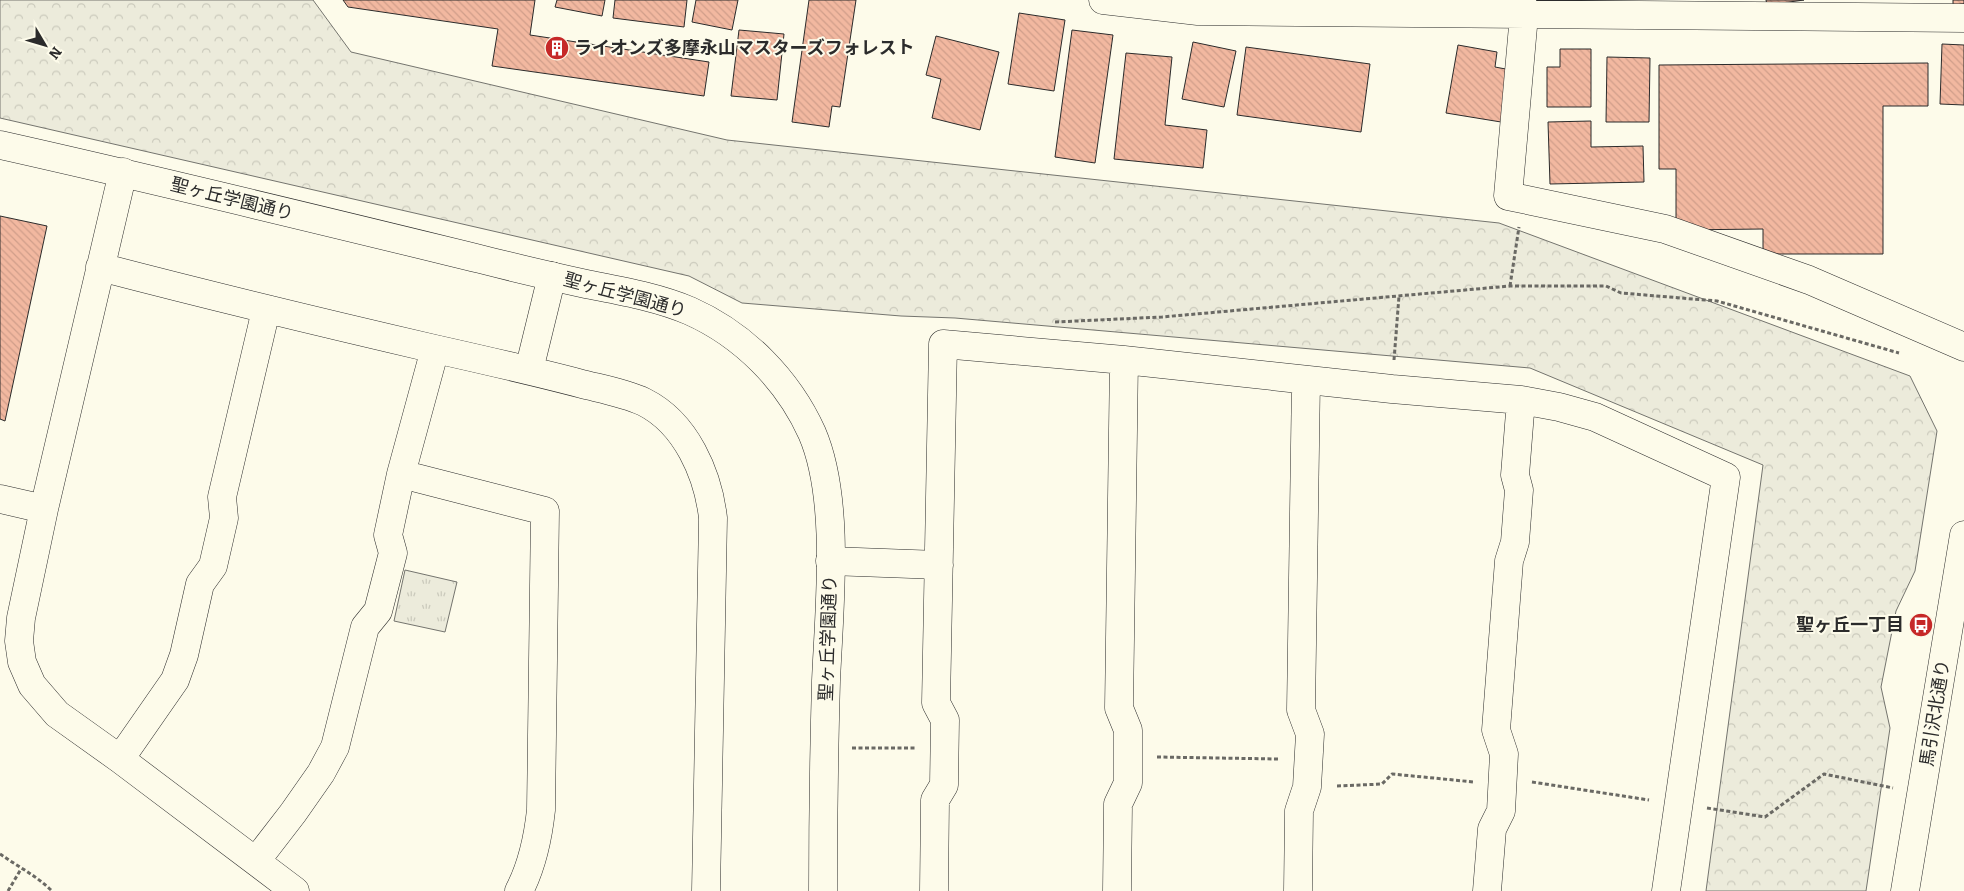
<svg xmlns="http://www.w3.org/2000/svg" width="1964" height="891" font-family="Bitter,'Noto Sans JP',serif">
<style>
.forest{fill:url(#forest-crowns);stroke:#74746e}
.park{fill:url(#park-tufts);stroke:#74746e}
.building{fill:url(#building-back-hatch);stroke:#2b2b2b}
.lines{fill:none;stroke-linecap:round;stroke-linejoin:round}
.minor-casing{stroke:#2b2b2b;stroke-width:29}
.tertiary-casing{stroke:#2b2b2b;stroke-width:29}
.path{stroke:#6a6964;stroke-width:3;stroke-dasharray:4 2.5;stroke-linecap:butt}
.minor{stroke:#fdfbea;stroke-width:28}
.tertiary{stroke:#fdfbea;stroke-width:28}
.labels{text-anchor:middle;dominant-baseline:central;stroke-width:4;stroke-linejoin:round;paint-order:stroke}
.poi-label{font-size:18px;font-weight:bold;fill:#2b2b2b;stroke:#fdfbea;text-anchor:start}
.street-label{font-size:18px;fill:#2b2b2b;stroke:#fdfbea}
</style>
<defs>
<pattern id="forest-crowns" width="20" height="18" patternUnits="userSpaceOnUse" patternTransform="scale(1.25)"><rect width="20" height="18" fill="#ecebdb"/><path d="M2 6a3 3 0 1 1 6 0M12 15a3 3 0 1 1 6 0" fill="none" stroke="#cbcabc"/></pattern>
<pattern id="park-tufts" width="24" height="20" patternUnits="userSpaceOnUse" patternTransform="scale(1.25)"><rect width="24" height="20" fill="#ecebdb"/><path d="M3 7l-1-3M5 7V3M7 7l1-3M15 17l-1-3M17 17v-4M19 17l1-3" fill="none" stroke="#cbcabc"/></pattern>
<pattern id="building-back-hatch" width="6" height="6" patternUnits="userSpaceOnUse" patternTransform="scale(1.25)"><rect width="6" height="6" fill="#f2b8a0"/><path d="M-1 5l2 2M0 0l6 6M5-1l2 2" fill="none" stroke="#d09e8a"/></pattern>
</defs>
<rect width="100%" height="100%" fill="#fdfbea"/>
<path class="forest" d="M0,0h313l38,52 376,88 772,83 411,153 27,55 -22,140 -19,40 -15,76 9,41 -24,163h-160l57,-426 -233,-97 -575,-50 -54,-2 -159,-13 -53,-27 -689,-158z"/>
<path class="park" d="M405,570l52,12 -12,50 -51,-11z"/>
<path class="building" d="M343,0h192l-5,35 179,27 -5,34 -212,-30 6,-37 -150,-22z
M557,0h48l-3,16 -47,-9z
M615,0h72l-3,27 -71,-9z
M696,0h42l-6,30 -40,-8z
M809,0h47l-16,107 -8,-1 -3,21 -37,-5z
M1766,0h38l-37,5z
M1953,0h11v4l-11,1z
M1019,13l46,7 -11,71 -46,-7z
M739,30l45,4 -7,66 -46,-4z
M1072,30l41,5 -18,128 -40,-6z
M936,36l63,16 -19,78 -48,-12 9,-39 -15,-4z
M1193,42l43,9 -12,56 -42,-8z
M1942,44l22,1v60l-24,-1z
M1458,45l39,7 -2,15 16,3 -10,52 -55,-9z
M1246,47l124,17 -9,68 -124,-17z
M1560,49h31v58h-44v-40h13z
M1126,53l46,4 -7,68 42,5 -4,38 -89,-9z
M1607,57l43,1 -1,64h-43z
M1928,63v43h-45v148h-120v-25l-87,1v-61h-17v-104z
M1591,121v26l52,-1 1,36 -94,2 -2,-62z
M0,216l47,10 -42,195 -5,-2z"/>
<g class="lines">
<g class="minor-casing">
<path id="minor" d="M1103,0l95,11 766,7
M1522,0l2,15 -16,181 157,33 144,51 155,67
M123,172l-79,337 -23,109 -2,23 3,21 10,23 25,29 63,45 175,132
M100,267c111,29 223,56 335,82 49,11 98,22 147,35 20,5 43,9 62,18 42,21 64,72 69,116l-7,373
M529,370l23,-94
M401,474l144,37 -4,299c-3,28 -9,56 -22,81
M0,499l44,10
M830,561l109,4
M120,759l55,-79 9,-25 16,-71 13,-18 11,-48 -2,-21 44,-187
M256,861l37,-48 28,-40 14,-26 30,-120 13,-16 15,-58 -5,-18 13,-61 34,-125
M934,891l1,-91 9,-15 1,-65 -9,-17 7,-359 181,16 268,29 129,11 38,7 36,10 131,60 -60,414
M1117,891l1,-87 10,-21v-53l-9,-22 5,-348
M1298,891l1,-80 8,-24 3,-53 -9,-24 5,-330
M1487,891l5,-62 9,-18 3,-57 -8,-24 13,-169 6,-19 4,-52 -4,-15 6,-75"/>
</g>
<g class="tertiary-casing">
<path id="tertiary" d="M0,145c161,36 320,75 480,114 35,9 70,17 106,25 35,7 71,13 104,27 54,24 98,69 122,122 29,67 17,176 14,248 -2,70 -3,140 -3,210
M1905,891l59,-356"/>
</g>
<path class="path" d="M1510,286l9,-59
M1055,322l107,-5 348,-31h96l15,7 96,8 182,52
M1394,360l5,-64
M852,748h64
M1157,757l121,2
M1532,782l117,18
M1337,786l45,-2 10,-10 82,8
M1707,808l58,9 59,-43 69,14
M0,854c17,12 37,22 52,37
M8,891l13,-22"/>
<use href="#minor" class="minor"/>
<use href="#tertiary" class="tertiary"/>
</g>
<defs>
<g id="building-disc" transform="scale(1.25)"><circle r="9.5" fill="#c62828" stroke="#fdfbea"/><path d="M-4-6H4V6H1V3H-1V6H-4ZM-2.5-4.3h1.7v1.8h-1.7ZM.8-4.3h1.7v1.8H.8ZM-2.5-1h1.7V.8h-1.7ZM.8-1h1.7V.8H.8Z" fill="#fff"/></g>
<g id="bus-disc" transform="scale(1.25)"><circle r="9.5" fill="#c62828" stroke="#fdfbea"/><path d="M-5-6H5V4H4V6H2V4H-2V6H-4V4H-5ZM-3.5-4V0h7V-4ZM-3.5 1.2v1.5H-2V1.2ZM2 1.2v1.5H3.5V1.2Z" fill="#fff"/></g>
</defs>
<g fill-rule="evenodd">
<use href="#building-disc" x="557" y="48"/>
<use href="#bus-disc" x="1921" y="625"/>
</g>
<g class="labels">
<g class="poi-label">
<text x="574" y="48">ライオンズ多摩永山マスターズフォレスト</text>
<text x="1904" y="625" text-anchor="end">聖ヶ丘一丁目</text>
</g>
<g class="street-label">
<text transform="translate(232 199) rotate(14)">聖ヶ丘学園通り</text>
<text transform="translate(625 295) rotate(15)">聖ヶ丘学園通り</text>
<text transform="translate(828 638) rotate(-88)">聖ヶ丘学園通り</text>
<text transform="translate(1935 713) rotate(-81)">馬引沢北通り</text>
</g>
</g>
<g transform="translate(45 45) rotate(128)" stroke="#fdfbea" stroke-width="4" paint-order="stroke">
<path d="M0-4L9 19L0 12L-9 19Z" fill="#2b2b2b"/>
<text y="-8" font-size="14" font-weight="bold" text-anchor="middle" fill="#2b2b2b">N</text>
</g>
</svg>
